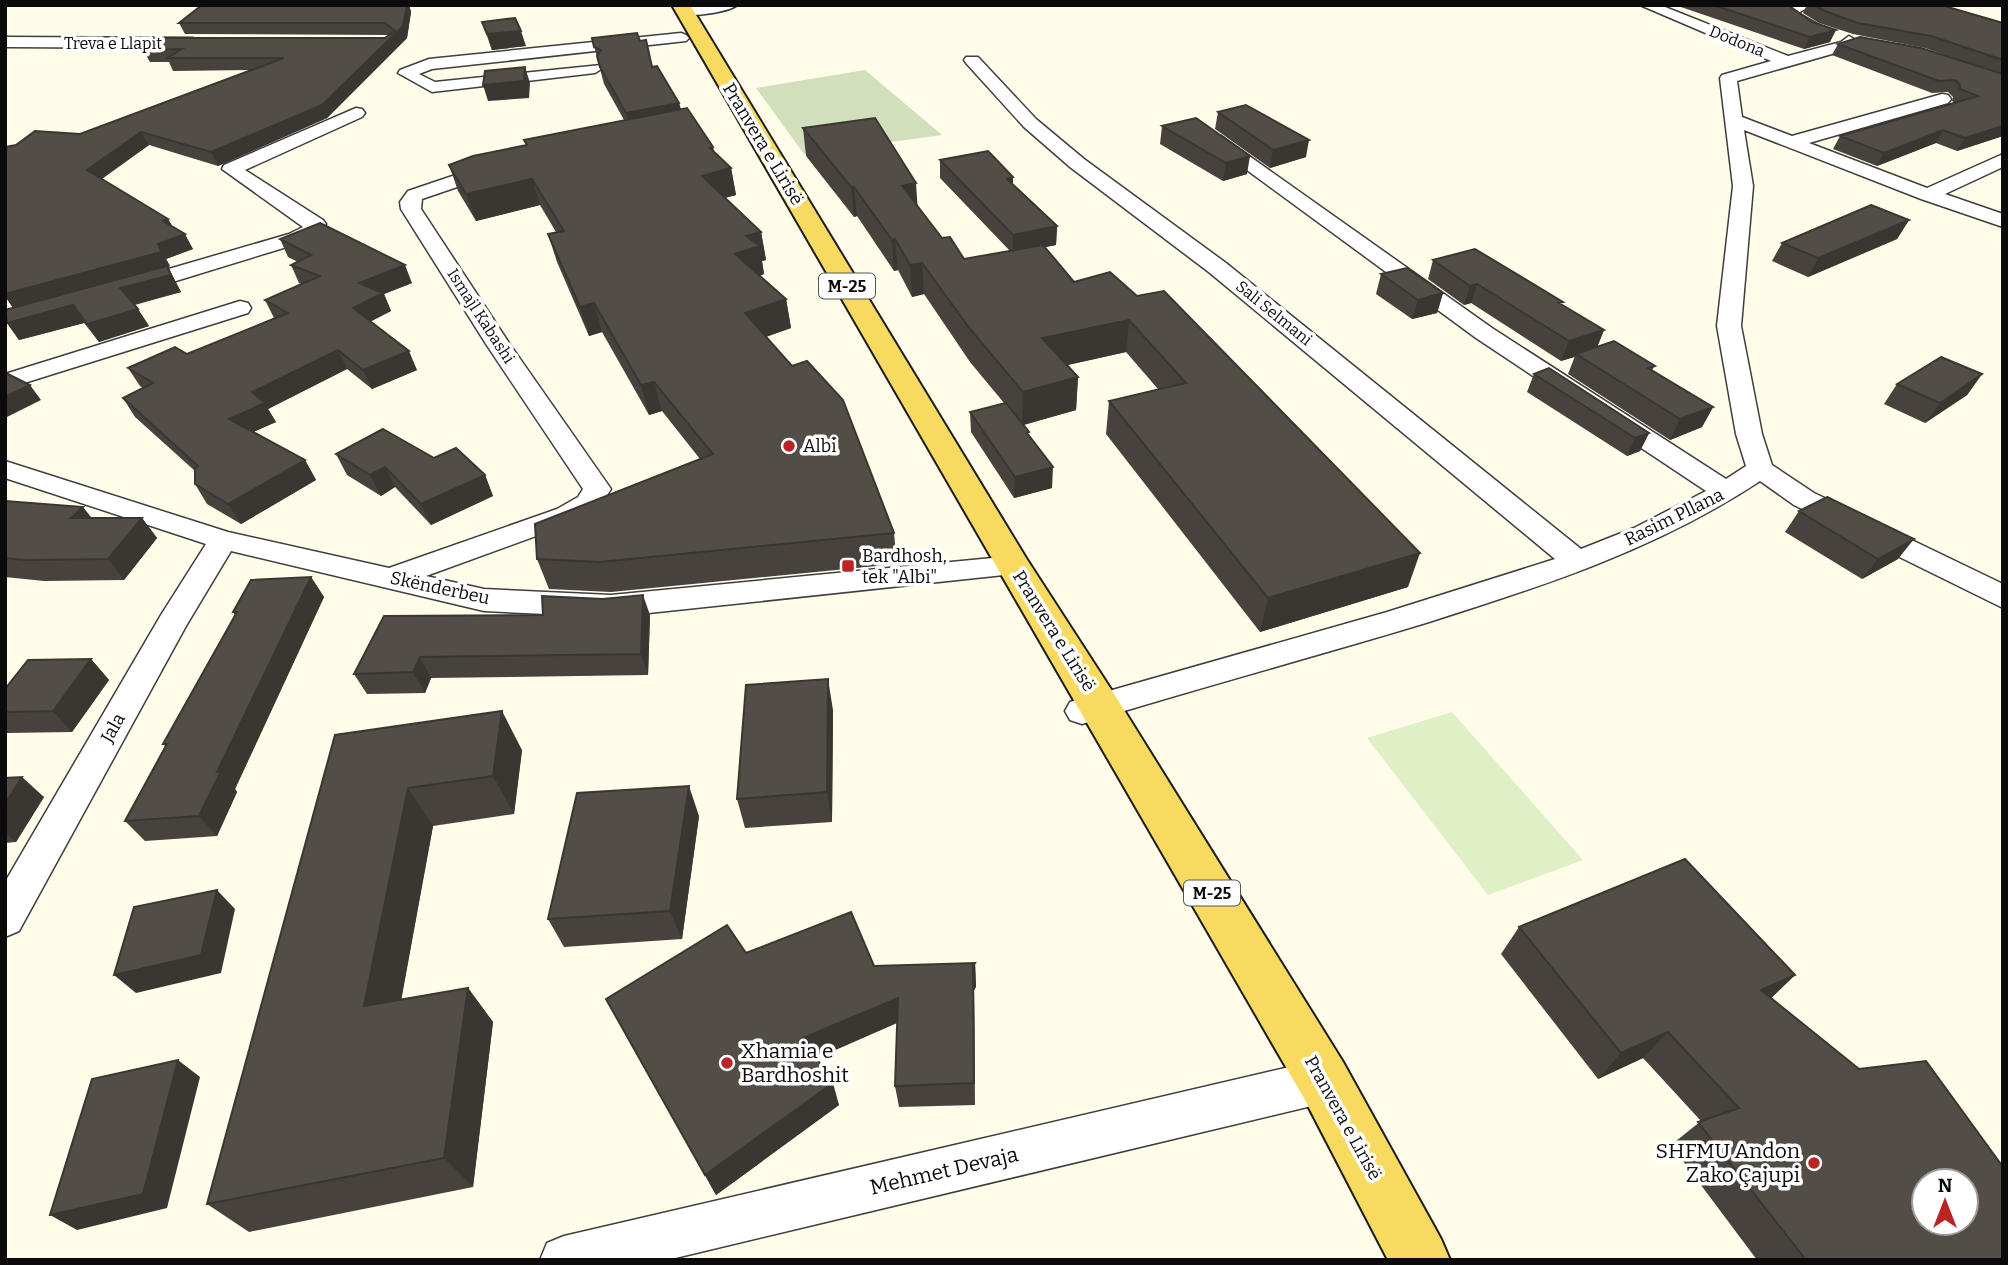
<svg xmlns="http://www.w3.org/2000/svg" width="2008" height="1265" font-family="Bitter,serif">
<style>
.cemetery{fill:#d2dfbc}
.pitch{fill:#dfefc6}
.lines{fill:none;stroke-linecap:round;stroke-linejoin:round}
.street-casing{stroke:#3e3e3e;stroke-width:3}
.primary-casing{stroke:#1c1c1c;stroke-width:4}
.street{fill:#fff;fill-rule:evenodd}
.primary{fill:#f8da60;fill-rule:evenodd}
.wall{fill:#47423d}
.shaded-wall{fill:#3a3632}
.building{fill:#534d47;stroke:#3a3632;stroke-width:2;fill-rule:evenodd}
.poi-dot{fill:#b92525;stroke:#fff;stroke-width:2.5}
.labels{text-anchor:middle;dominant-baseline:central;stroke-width:7;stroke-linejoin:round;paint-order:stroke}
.far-street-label{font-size:16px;fill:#0b0b0b;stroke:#fff}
.shield{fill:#fff;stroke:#545454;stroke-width:2}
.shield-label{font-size:16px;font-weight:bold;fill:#0b0b0b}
.street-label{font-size:18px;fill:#0b0b0b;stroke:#fff}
.poi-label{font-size:18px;fill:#0b0b0b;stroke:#fff;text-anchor:start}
.near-poi-label{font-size:21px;fill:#0b0b0b;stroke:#fff;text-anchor:start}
.near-street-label{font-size:21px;fill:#0b0b0b;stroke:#fff}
</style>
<rect width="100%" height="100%" fill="#fffce9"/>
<path class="cemetery" d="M865,70l77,65 -138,19 -48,-66z"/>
<path class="pitch" d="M1452,712l131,148 -95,35 -121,-157z"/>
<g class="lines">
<g class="street-casing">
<path id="street" d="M700,5h37c-8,7 -51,14 -59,7l2,-3z
M1640,5h20l128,51 53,-14 8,-6 8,5 -4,7 -116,33 5,36 50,19 150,-42 6,1 3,4 -3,4 -139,40 118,45 76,-34v13l-58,27 58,20v13l-82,-28 -177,-69 9,56 -12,140 21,108 10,31 42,28 189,91v24l-209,-103 -34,-24c-103,68 -214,104 -331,141 -115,35 -232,66 -347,102l-12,-4 -5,-9 5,-9 317,-90 168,-53 -345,-286 -140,-106 -46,-40 -58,-64 -2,-3 2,-3h12l58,62 48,40 142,104 355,286 53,-21 72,-37 -230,-153 -270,-198 9,-5 6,1 271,192 234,151 20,-13 -10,-32 -19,-108 16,-140 -13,-108 2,-3 49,-14z
M1792,5h20l-14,8 23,13 3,3 -3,3h-10l-30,-16 -2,-3z
M681,33l5,2 3,3 -3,3 -254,28 -13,5 16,8 166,-17 2,3 -8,5 -163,19 -34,-19 2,-3 29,-11z
M5,37l188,1 8,5 -8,5 -188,-1z
M356,108l6,1 3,4 -3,4 -117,53 78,50 3,4 -9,11 -14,7 -163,50h-16l-3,-5 3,-5 165,-48 14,-7 -81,-58 2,-4z
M494,162l9,6 -2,4 -79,27 -1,10 88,134 102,146 -13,20 -21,12 -151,55 58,13 127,6 402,-39 10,3 5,7 -5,7 -412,44 -127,-6 -253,-60 -45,75 -167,305 -14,6v-55l156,-267 45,-71 -201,-66v-17l223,71 161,36 168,-59 21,-12 5,-8 -97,-145 -85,-135 -1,-7 8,-11z
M240,301l8,2 3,5 -3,5 -243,76v-15z
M1324,1059l15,7 7,15 -7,15 -15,7 -657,157h-127l7,-17 17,-7z"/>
</g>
<g class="primary-casing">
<path id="primary" d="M672,5h18l336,553 88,136 229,368 98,177 9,21h-62l-83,-160z"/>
</g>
<use href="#street" class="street"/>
<use href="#primary" class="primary"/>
</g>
<path class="wall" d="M202,5h207l2,7 -4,26 -80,80 -109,48 -69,-21 -47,34 66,40 5,8 20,22 -27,10 4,7 -2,1 13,25 -46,13 14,21 -50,16 -15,-19 -65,17 -12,-17 6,-15 -6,-9 73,-165 170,-64 -77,1 -4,-9h-19l-7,-12 242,-12 4,-3 -204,-1 -6,-11z
M1675,5h113l42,37 -26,7z
M1807,5h134l62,18v113l-46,15 -21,-8 -59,23 -44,-17 7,-13 115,-33 -3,-2 1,-4 -5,-5 -16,1 -100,-38 6,-11 136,21 -49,-17 -72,-14 -34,-11 -16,-10z
M482,22l44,24 -34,4z
M592,38l48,3 12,26 27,36 2,6 32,38 1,5 17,16 5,27 -11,3 36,34 5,28 -4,1 2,13 -4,2 26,23 5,29 -25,9 128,196 3,31 -286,28 -62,-3 -12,-30 163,-100 -38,-48 -13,4 -47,-83 -13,4 -32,-74 -9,-28 8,-2 -16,-27 -64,16 -18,-30 -9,-26 77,-20 -2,-5 100,-20 -20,-36z
M1218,112l88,45 -36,11 -55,-39z
M1162,126l85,48 -24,7 -63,-37z
M803,128l115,78 24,32 22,21 46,-8 -70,-73v-18l73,17v8l44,41 -1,19 -12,2 30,35 36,-10 298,315 -148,45 -154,-198 3,-33 49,-12 -32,-37 -59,13 11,12 -2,33 -52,15 28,63 -38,10 -43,-66 -1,-20 34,-9 -34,-41 -46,-68 -12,3 -14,-27 -4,1 -37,-55 -3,1 -48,-61z
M1909,220l-12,19 -89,38 -36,-16 10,-18z
M280,239l132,44 -28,11 7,17 -20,10 46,49 -45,19 -25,-20 -79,40 8,13 -23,10 52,28 11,20 -75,44 -34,-20 -12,-20v-13l-60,-54 -12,-19 20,-10 -3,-2 -12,-18 59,-14 87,-36 -9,-18 37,-16 -3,-1 -8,-18 7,-3 -10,-5z
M1433,260l129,45 42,25 -7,17 58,19 -3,4 61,37 -11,20 -32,13 -102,-66 7,-18 -14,5 -90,-58 -7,2 -36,-26z
M1381,274l62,19 -6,20 -25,6 -36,-25z
M1534,374l115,59 -9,18 -13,5 -100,-64z
M1982,374l-15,21 -42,28 -41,-19 13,-20z
M336,454l98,4 51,17 8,21 -62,29 -36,-38 -14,9 -34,-21z
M5,501l87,17h50l15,20 -33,42 -80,1 -39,-4z
M1799,511l99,48 -36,20 -77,-47z
M311,577l13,20 -89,192 2,3 -20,44 -72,5 -20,-20 40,-75 -2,-2 72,-129 -2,-3z
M650,615l-2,60 -217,3 -6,15 -58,1 -13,-20 30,-58z
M91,659l18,21 -37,52 -65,1 -2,-2v-42z
M833,710l-1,112 -87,6 -8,-29z
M335,735l187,15 -8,64 -81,12 -32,173 67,-11 25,34 -20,165 -224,45 -42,-28z
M5,778l39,19 -28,45 -11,1z
M699,816l-17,123 -118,8 -16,-28z
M1519,927l276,48 -24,23 232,262h-246l-86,-115 30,-24 -58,-63 -45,21 -97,-125z
M975,963l1,24 -2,3 1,115 -76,2 -4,-21 2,-63 -80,35 22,47 -123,90 -110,-196 268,-33z"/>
<path class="shaded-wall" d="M405,5h4l2,7 -4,26 -80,80 -109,48 -7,-14 192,-126z
M1836,30l-6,12 -26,7 6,-12z
M521,31l5,15 -34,4 -5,-16z
M525,67l5,16 -1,15 -41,3 -5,-16z
M679,103l4,17 -53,10 -4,-17z
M2003,126v10l-46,15 8,-13z
M1943,130l-7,13 -59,23 7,-13z
M141,132l8,13 -54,38 -8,-13z
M1309,140l-3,17 -36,11 3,-18z
M713,147l5,25 13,-4 5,27 -29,7 -5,-26 8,-28z
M1250,156l-3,18 -24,7 3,-18z
M1013,177v18l-6,-16z
M532,179l8,26 -64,16 -10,-27z
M916,183l2,30 -16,-27z
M851,187h3l3,29 -3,1z
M168,219l8,14 -13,-12z
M1909,220l-12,19 -89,38 10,-19z
M1057,226l-1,19 -43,9v-19z
M761,232l5,28 -4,1 2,13 -23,9 -6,-29 11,-18z
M185,234l8,15 -27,10 4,7 -2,1 13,25 -50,13 -11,-17 -106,21 -7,-10 -2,1v-12l153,-44z
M895,239l3,31 -4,1 -2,-31z
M922,263l2,31 -12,3 -2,-32z
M405,265l7,18 -28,11 7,17 -29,15 -9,-18 6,-25z
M1477,284l-6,19 -7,2 6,-19z
M1443,293l-6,20 -25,6 6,-19z
M786,299l5,29 -41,14 -5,-29z
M594,303l8,29 -13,4 -9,-29z
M73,305l11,18 -65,17 -12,-17z
M138,309l11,17 -50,16 -12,-18z
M1129,320l-3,32 -85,19 1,-33z
M1604,330l-8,20 -20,4 -1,3 -14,4 8,-20z
M338,350l9,19 -79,40 8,13 -36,16 -11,-19 23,-27z
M409,351l8,19 -45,19 -9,-19z
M1982,374l-15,21 -42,28 15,-20z
M1078,377l-2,33 -54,15 1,-33z
M654,382l8,29 -13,4 -8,-30z
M30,385l11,15 -36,18v-21z
M1713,407l-11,20 -32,13 10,-21z
M1649,433l-9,18 -13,5 8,-18z
M305,460l11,20 -75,44 -13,-20z
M385,467l10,20 -14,9 -11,-21z
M1053,467l-1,21 -38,10 1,-21z
M485,475l8,21 -62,29 -10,-21z
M83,507l16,20 -28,-9z
M142,518l15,20 -33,42 -16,-21z
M1914,539l-16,20 -36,20 16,-20z
M1420,553l-12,34 -148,45 8,-34z
M311,577l13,20 -89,192 2,3 -20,44 -18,-20 18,-44z
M643,595l7,20 -2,60 -7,-21z
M420,657l11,21 -6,15 -12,-21z
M91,659l18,21 -37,52 -19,-21z
M828,679l5,31 -1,112 -5,-30z
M502,711l20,39 -8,64 -21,-38z
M22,777l22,20 -28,45 -11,-10v-28z
M689,786l10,30 -17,123 -12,-28z
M408,788l25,38 -39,214 -30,-34z
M217,890l18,19 -14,64 -85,20 -22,-18z
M975,963l1,24 -2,3 1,115 -2,-139z
M1795,975l-28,27 -6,-12z
M468,988l25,34 -20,165 -29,-29z
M898,998l3,23 -91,40 -7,-23z
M1668,1032l-25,26 -45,21 23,-26z
M178,1060l22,17 -33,131 -90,22 -27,-15z
M833,1083l6,22 -123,90 -11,-20z"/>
<path class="building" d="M202,5h205l-4,21 -81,79 -111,47 -70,-20 -54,38 81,49 -5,2 22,13 -27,10 3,8 -156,42v-147l11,-2 19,-14 45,3 204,-76h-117l15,-9 -39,1 17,-12h225l10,-7 -10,-8h-206z
M1713,5h75l24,17 24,8 -26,7z
M1814,5h127l62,18v37l-72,-24 -73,-13 -33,-12z
M515,18l6,13 -34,3 -5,-12z
M637,33l3,8 6,-1 6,27 5,-1 22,37 -53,10 -26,-46 -3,-11 4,-6 -7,-3 -2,-9z
M1860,37l61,11 82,26v52l-38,12 -22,-8 -59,23 -44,-17 138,-40 -18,-7v-4l-5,-5 -16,1 -101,-37z
M525,67l-1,14 -41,4 2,-14z
M1246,105l63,35 -36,10 -55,-38z
M687,108l26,39 -3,1 21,20 -29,8 59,56 -15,4 14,10 -25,8 51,45 -41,14 47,53 15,-5 36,39 51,133 -294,29 -63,-3 -2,-35 178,-70 -59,-72 -13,3 -47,-82 -14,4 -32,-73 16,-3 -32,-52 -66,15 -17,-29 24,-9 54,-11 -3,-5z
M875,118l41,65 -14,3 40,52 8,-1 14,22 79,-14 31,37 36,-10 27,24 27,-5 256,262 -152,45 -159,-197 77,-18 -57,-63 -87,18 36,39 -55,15 -53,-63 -48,-66 -12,2 -15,-26 -3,1 -38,-53h-3l-48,-59z
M1196,118l54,38 -24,7 -64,-37z
M988,151l25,26 -6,2 50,47 -44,9 -73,-75z
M1871,205l38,15 -91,38 -36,-15z
M320,223l85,42 -46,18 24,10 -30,15 56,43 -46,19 -25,-20 -86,42 13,11 -36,16 76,41 -77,44 -33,-20v-16l3,-2 -75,-68 30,-15 -25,-15 47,-21 12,7 101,-41 -23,-13 55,-24 -29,-11 20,-10 -31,-16z
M1475,249l88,53 -4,1 45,27 -35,11 -92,-57 -7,2 -37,-26z
M167,266l4,9 -51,13 18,21 -51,15 -14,-19 -66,18 -2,-13z
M1407,268l36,25 -25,7 -37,-26z
M1614,341l41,25 -7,2 65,39 -33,12 -104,-65z
M1941,357l41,17 -42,29 -43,-19z
M1549,368l100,65 -14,5 -101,-64z
M5,373h1l24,12 -25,12z
M1006,403l23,29 -2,1 26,34 -38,10 -45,-65z
M383,429l51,29 22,-10 29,27 -64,29 -36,-37 -15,8 -34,-21z
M1827,497l87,42 -36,20 -79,-48z
M5,501l78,6 -12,11h71l-34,41 -82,1 -21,-2z
M311,577l-94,195 4,-1 -22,45 -74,5 42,-77h-4l74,-132h-4l18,-32z
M643,595l-2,59 -221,3 -7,15 -59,2 30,-58 159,-1 -1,-19 61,3z
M91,659l-38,52 -48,1v-23l23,-29z
M828,679l-1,113 -90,7 9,-114z
M502,711l-9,65 -85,12 -44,218 104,-18 -24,170 -237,46 128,-469z
M22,777l-17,27v-26z
M689,786l-19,125 -122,8 29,-126z
M1685,859l110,116 -34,15 98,79 67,-8 77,106v93h-197l-108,-138 41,-14 -71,-76 -47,21 -102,-126zM1924,1181h42v42h-42z
M217,890l-16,65 -87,20 20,-68z
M851,912l23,54 101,-3 -2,3 1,117 -79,3 3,-88 -95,40 30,45 -128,92 -99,-176 121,-74 19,28z
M178,1060l-35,134 -93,21 42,-136z"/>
<g class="poi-dot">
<circle cx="789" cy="446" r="7"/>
<rect x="841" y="559" width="14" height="14" rx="3.5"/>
<circle cx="727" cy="1063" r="7"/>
<circle cx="1814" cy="1163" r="7"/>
</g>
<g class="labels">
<g class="far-street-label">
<text transform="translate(1737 41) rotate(22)">Dodona</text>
<text x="113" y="43">Treva e Llapit</text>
<text transform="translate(1274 313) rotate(39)">Sali Selmani</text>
<text transform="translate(481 316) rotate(57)">Ismajl Kabashi</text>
</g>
<g class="shield">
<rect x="819" y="273.5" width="56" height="25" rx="5"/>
<rect x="1184" y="880.5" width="56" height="25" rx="5"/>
</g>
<g class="shield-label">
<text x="847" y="286">M-25</text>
<text x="1212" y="893">M-25</text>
</g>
<g class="street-label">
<text transform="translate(763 144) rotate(59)">Pranvera e Lirisë</text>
<text transform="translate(1674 517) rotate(-26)">Rasim Pllana</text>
<text transform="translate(440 588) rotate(12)">Skënderbeu</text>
<text transform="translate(1054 631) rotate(58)">Pranvera e Lirisë</text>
<text transform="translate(113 728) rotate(-61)">Jala</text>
<text transform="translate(1343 1118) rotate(61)">Pranvera e Lirisë</text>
</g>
<g class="poi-label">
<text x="803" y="446">Albi</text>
<text x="862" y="556">Bardhosh,<tspan x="862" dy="21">tek "Albi"</tspan></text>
</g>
<g class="near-poi-label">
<text x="741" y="1051">Xhamia e<tspan x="741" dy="24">Bardhoshit</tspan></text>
<text x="1800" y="1151" text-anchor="end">SHFMU Andon<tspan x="1800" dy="24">Zako Çajupi</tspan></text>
</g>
<g class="near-street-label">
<text transform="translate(944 1171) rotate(-13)">Mehmet Devaja</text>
</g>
</g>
<rect width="2008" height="1265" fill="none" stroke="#0b0b0b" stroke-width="14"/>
<g transform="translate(1945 1202)"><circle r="33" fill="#ffffff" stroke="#9d9d9d" stroke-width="2"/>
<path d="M0-5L12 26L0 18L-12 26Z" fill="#b92525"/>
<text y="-10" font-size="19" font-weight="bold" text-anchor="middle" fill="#0b0b0b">N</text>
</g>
</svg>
